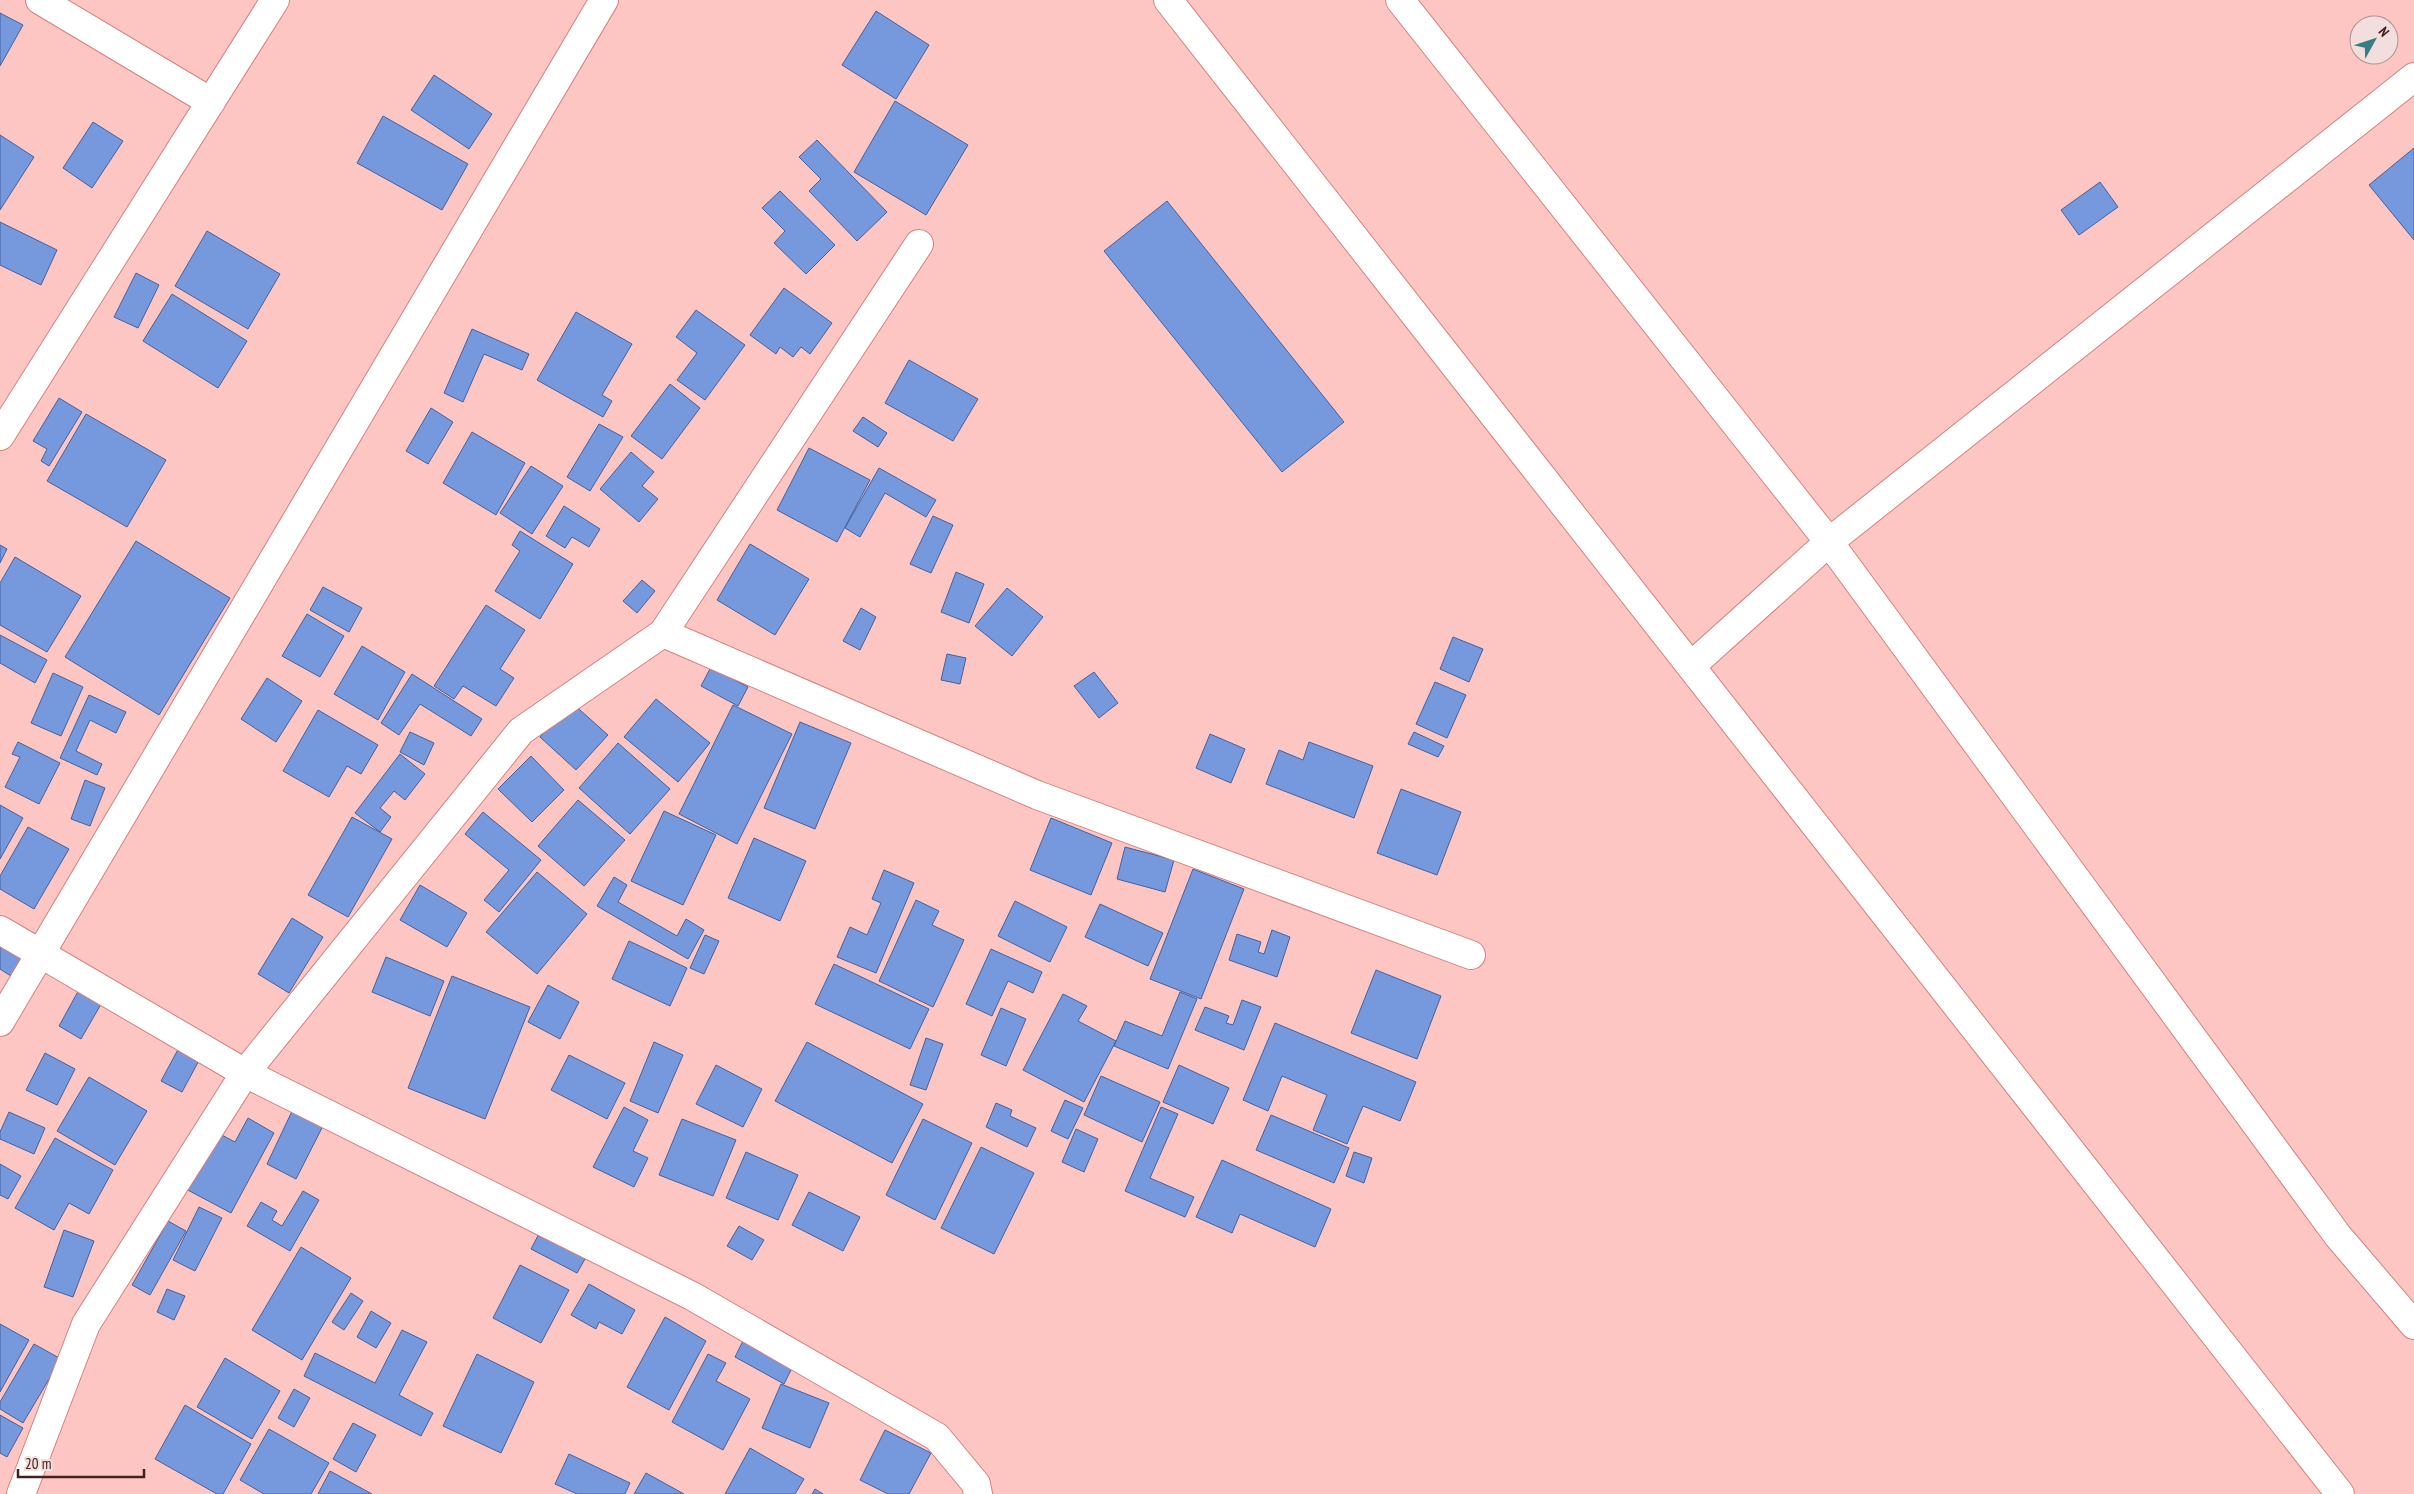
<svg xmlns="http://www.w3.org/2000/svg" width="2414" height="1494" font-family="'PT Sans Narrow',sans-serif">
<style>
.building{fill:#7698dc;stroke:#4261a0}
.lines{fill:none;stroke-linecap:round;stroke-linejoin:round}
.minor-casing{stroke:#d7807c;stroke-width:30}
.major-casing{stroke:#d7807c;stroke-width:30}
.minor{stroke:#fff;stroke-width:28}
.major{stroke:#fff;stroke-width:28}
</style>
<rect width="100%" height="100%" fill="#fec6c2"/>
<path class="building" d="M876,11l53,34 -33,54 -54,-34z
M0,13l23,12 -23,41z
M434,75l58,39 -23,35 -58,-39z
M895,101l73,44 -42,70 -72,-43z
M383,116l85,48 -26,46 -85,-47z
M93,122l30,19 -31,47 -29,-20z
M0,135l34,22 -34,53z
M817,140l70,72 -30,29 -48,-50 12,-12 -22,-22z
M2414,148v92l-45,-55z
M2100,182l18,25 -39,28 -18,-25z
M780,191l55,54 -29,29 -32,-31 11,-12 -23,-23z
M1167,201l177,221 -62,50 -178,-221z
M0,222l57,28 -16,35 -41,-20z
M207,231l73,43 -32,55 -73,-43z
M136,273l23,12 -21,43 -24,-11z
M784,288l48,35 -22,31 -9,-7 -8,10 -13,-10 -4,7 -26,-19z
M172,294l75,47 -29,47 -75,-47z
M696,310l49,35 -40,55 -28,-20 20,-27 -21,-16z
M576,312l56,32 -30,51 10,6 -9,16 -66,-37z
M472,329l57,25 -7,16 -38,-16 -21,48 -19,-9z
M909,360l69,39 -25,42 -68,-38z
M670,384l30,24 -38,51 -31,-23z
M59,398l23,14 -33,54 -8,-5 6,-12 -14,-8z
M431,408l22,14 -25,42 -22,-13z
M86,414l80,46 -39,67 -80,-46z
M863,417l24,16 -9,14 -25,-16z
M599,424l24,13 -33,54 -23,-14z
M472,432l53,31 -29,52 -53,-32z
M809,448l61,32 -33,62 -60,-32z
M631,452l23,20 -12,14 16,13 -19,23 -39,-33z
M531,466l32,20 -31,48 -32,-21z
M879,468l57,32 -10,17 -41,-24 -25,44 -15,-9z
M564,506l36,23 -11,18 -17,-10 -7,11 -19,-12z
M933,516l20,9 -22,48 -21,-9z
M520,531l53,33 -33,55 -45,-28 25,-40 -8,-6z
M136,541l94,57 -71,117 -94,-58z
M750,544l59,35 -34,56 -58,-35z
M0,545l7,4 -7,14z
M15,557l66,39 -34,56 -47,-27v-42z
M956,572l28,12 -15,39 -28,-11z
M642,580l13,11 -18,22 -14,-12z
M323,587l39,21 -13,24 -39,-22z
M1007,588l36,29 -31,39 -37,-30z
M486,605l39,25 -25,39 14,9 -18,28 -33,-20 -9,13 -20,-13z
M861,608l15,9 -16,33 -17,-9z
M307,614l37,22 -24,41 -38,-21z
M0,635l47,25 -12,23 -35,-20z
M1453,637l30,12 -14,33 -29,-13z
M362,646l43,26 -27,48 -44,-26z
M947,654l19,4 -6,26 -19,-4z
M711,667l37,20 -10,19 -37,-20z
M1094,672l24,31 -19,15 -25,-32z
M53,673l30,14 -22,49 -30,-13z
M412,674l70,45 -11,17 -51,-32 -21,31 -18,-12z
M267,678l35,23 -26,41 -35,-23z
M1435,682l31,13 -19,43 -31,-14z
M89,695l37,17 -10,21 -26,-13 -14,31 26,13 -5,11 -37,-17z
M656,699l54,44 -32,39 -54,-45z
M571,702l37,33 -32,35 -36,-33z
M733,705l59,29 -55,110 -58,-30z
M318,710l60,35 -17,29 -14,-8 -18,31 -46,-26z
M800,722l51,21 -36,86 -51,-21z
M410,732l24,11 -10,22 -24,-13z
M1414,732l30,14 -6,11 -30,-13z
M1210,734l35,15 -14,34 -35,-15z
M18,742l42,21 -21,41 -34,-17 15,-30 -8,-3z
M1309,742l64,24 -19,52 -88,-34 13,-34 24,10z
M618,743l52,46 -40,45 -51,-46z
M400,754l25,20 -20,26 -11,-9 -14,17 11,9 -11,15 -25,-19z
M531,756l33,34 -32,32 -34,-33z
M85,780l20,8 -15,38 -19,-7z
M1401,789l60,23 -24,63 -60,-22z
M578,800l47,40 -41,46 -46,-40z
M0,805l23,13 -23,41z
M664,811l52,24 -33,70 -52,-24z
M483,812l58,48 -42,52 -15,-12 25,-30 -44,-36z
M352,817l40,22 -44,78 -40,-22z
M1051,818l61,25 -21,52 -61,-25z
M28,827l41,22 -35,60 -34,-20v-13z
M754,838l52,23 -26,60 -52,-23z
M1125,847l49,13 -9,32 -48,-13z
M1193,869l51,20 -43,110 -51,-20z
M884,870l30,13 -38,90 -39,-16 13,-30 17,8 14,-32 -9,-4z
M537,872l50,42 -50,60 -51,-42z
M614,877l13,8 -9,17 59,34 9,-17 18,11 -16,29 -91,-53z
M420,885l47,28 -20,34 -47,-27z
M916,900l23,11 -7,14 32,15 -31,67 -54,-26z
M1015,901l52,26 -17,35 -52,-26z
M1100,904l63,29 -15,33 -63,-29z
M292,918l31,19 -34,56 -31,-19z
M1272,930l18,7 -13,40 -48,-17 8,-26 24,8 -3,10 6,2z
M705,935l14,6 -15,33 -14,-6z
M0,941l29,18 -12,21 -17,-11z
M629,941l58,27 -17,38 -58,-27z
M991,949l51,23 -9,21 -25,-12 -16,35 -26,-12z
M386,957l58,24 -14,35 -58,-24z
M834,964l95,45 -19,40 -95,-45z
M1376,970l65,26 -24,63 -66,-26z
M452,976l78,31 -45,112 -77,-31z
M548,985l31,17 -19,37 -32,-17z
M81,986l23,13 -23,40 -22,-13z
M1180,992l17,7 -29,70 -54,-23 11,-25 37,15z
M1063,994l24,12 -9,15 38,20 -32,61 -61,-32z
M1242,1000l19,7 -17,43 -49,-20 10,-23 24,9 -3,7 7,2z
M1001,1008l25,11 -20,47 -25,-11z
M1275,1023l141,59 -16,39 -37,-15 -16,38 -34,-14 14,-35 -45,-19 -14,35 -25,-11z
M926,1038l17,6 -17,46 -16,-5z
M654,1042l29,13 -25,58 -28,-12z
M807,1042l116,62 -31,59 -117,-62z
M181,1044l21,11 -20,37 -21,-11z
M45,1053l30,16 -18,36 -31,-15z
M569,1055l56,28 -18,36 -56,-29z
M716,1065l46,24 -19,38 -47,-23z
M1179,1065l50,23 -16,36 -50,-22z
M1101,1076l59,26 -18,40 -58,-27z
M89,1077l58,34 -32,54 -58,-34z
M1065,1100l18,8 -15,31 -17,-8z
M996,1103l16,7 -2,6 26,12 -9,19 -41,-20z
M294,1107l31,15 -29,57 -29,-15z
M624,1107l24,13 -15,31 15,7 -14,29 -41,-20z
M1161,1107l17,7 -28,64 44,19 -9,20 -60,-26z
M9,1112l36,16 -11,26 -34,-15v-7z
M1271,1115l78,33 -15,35 -78,-33z
M248,1118l26,15 -43,80 -47,-25 30,-57 21,11z
M682,1119l54,21 -23,56 -54,-21z
M923,1119l49,24 -37,77 -49,-25z
M1076,1129l22,10 -14,33 -22,-10z
M55,1138l58,32 -24,44 -20,-11 -15,27 -39,-22z
M981,1147l53,26 -40,81 -53,-26z
M746,1152l52,23 -20,45 -52,-22z
M1354,1152l18,6 -8,25 -18,-7z
M1222,1160l109,49 -16,38 -75,-33 -8,19 -36,-16z
M0,1164l21,12 -13,23 -8,-4z
M303,1191l16,9 -29,51 -43,-25 14,-24 16,9 -5,9 10,6z
M809,1192l51,25 -17,34 -51,-26z
M199,1207l23,11 -27,53 -22,-11z
M168,1221l18,10 -36,64 -18,-10z
M739,1226l25,14 -12,20 -25,-14z
M542,1228l47,24 -12,21 -46,-24z
M64,1230l30,11 -21,56 -29,-10z
M301,1247l50,31 -49,82 -50,-30z
M520,1265l49,25 -28,53 -48,-25z
M589,1284l46,26 -13,24 -23,-12 -3,7 -25,-14z
M167,1289l18,7 -11,24 -17,-8z
M351,1293l12,8 -19,29 -12,-8z
M371,1311l20,12 -15,25 -19,-11z
M665,1317l41,24 -37,69 -42,-23z
M0,1324l29,16 -29,52z
M402,1330l25,12 -28,53 34,18 -12,23 -117,-60 11,-23 60,30z
M744,1339l49,27 -9,18 -49,-27z
M34,1344l27,15 -38,64 -23,-14v-7z
M477,1354l57,28 -33,71 -58,-27z
M708,1354l18,9 -10,18 34,18 -27,51 -51,-28z
M225,1358l55,33 -28,48 -55,-32z
M781,1384l48,19 -19,45 -48,-20z
M294,1389l16,9 -16,29 -16,-9z
M185,1405l66,39 -28,50h-6l-62,-35z
M0,1415l23,13 -16,29 -7,-4z
M353,1423l23,12 -20,37 -23,-13z
M269,1429l60,34 -18,31h-47l-24,-14z
M885,1430l46,23 -22,41h-21l-28,-14z
M750,1448l54,31 -9,15h-70z
M569,1454l61,29 -5,11h-48l-22,-10z
M330,1471l42,23h-54z
M646,1473l38,21h-50z
M815,1489l8,5h-11z"/>
<g class="lines">
<g class="minor-casing">
<path id="minor" d="M40,0l171,102
M0,436l275,-436
M663,633l374,162 434,160
M1691,666l138,-124 585,-465
M0,930l245,143 447,223 245,141 39,47 2,10
M0,1022l604,-1022
M21,1494l65,-170 159,-251 276,-342 142,-98 256,-389"/>
</g>
<g class="major-casing">
<path id="major" d="M1168,0l1172,1494
M1400,0l429,542 509,694 76,89"/>
</g>
<use href="#minor" class="minor"/>
<use href="#major" class="major"/>
</g>
<g transform="translate(2374 40) rotate(50)"><circle r="24" fill="#f2dedc" stroke="#ac9291"/>
<path d="M0-4L9 19L0 12L-9 19Z" fill="#357e84"/>
<text y="-8" font-size="14" font-weight="bold" text-anchor="middle" fill="#442120">N</text>
</g>
<path d="M18 1469v8h126v-8" fill="none" stroke="#442120" stroke-width="2.5"/>
<text x="25" y="1469" font-size="15" fill="#442120" stroke="#f2dedc" stroke-width="4" paint-order="stroke">20 m</text>
</svg>
